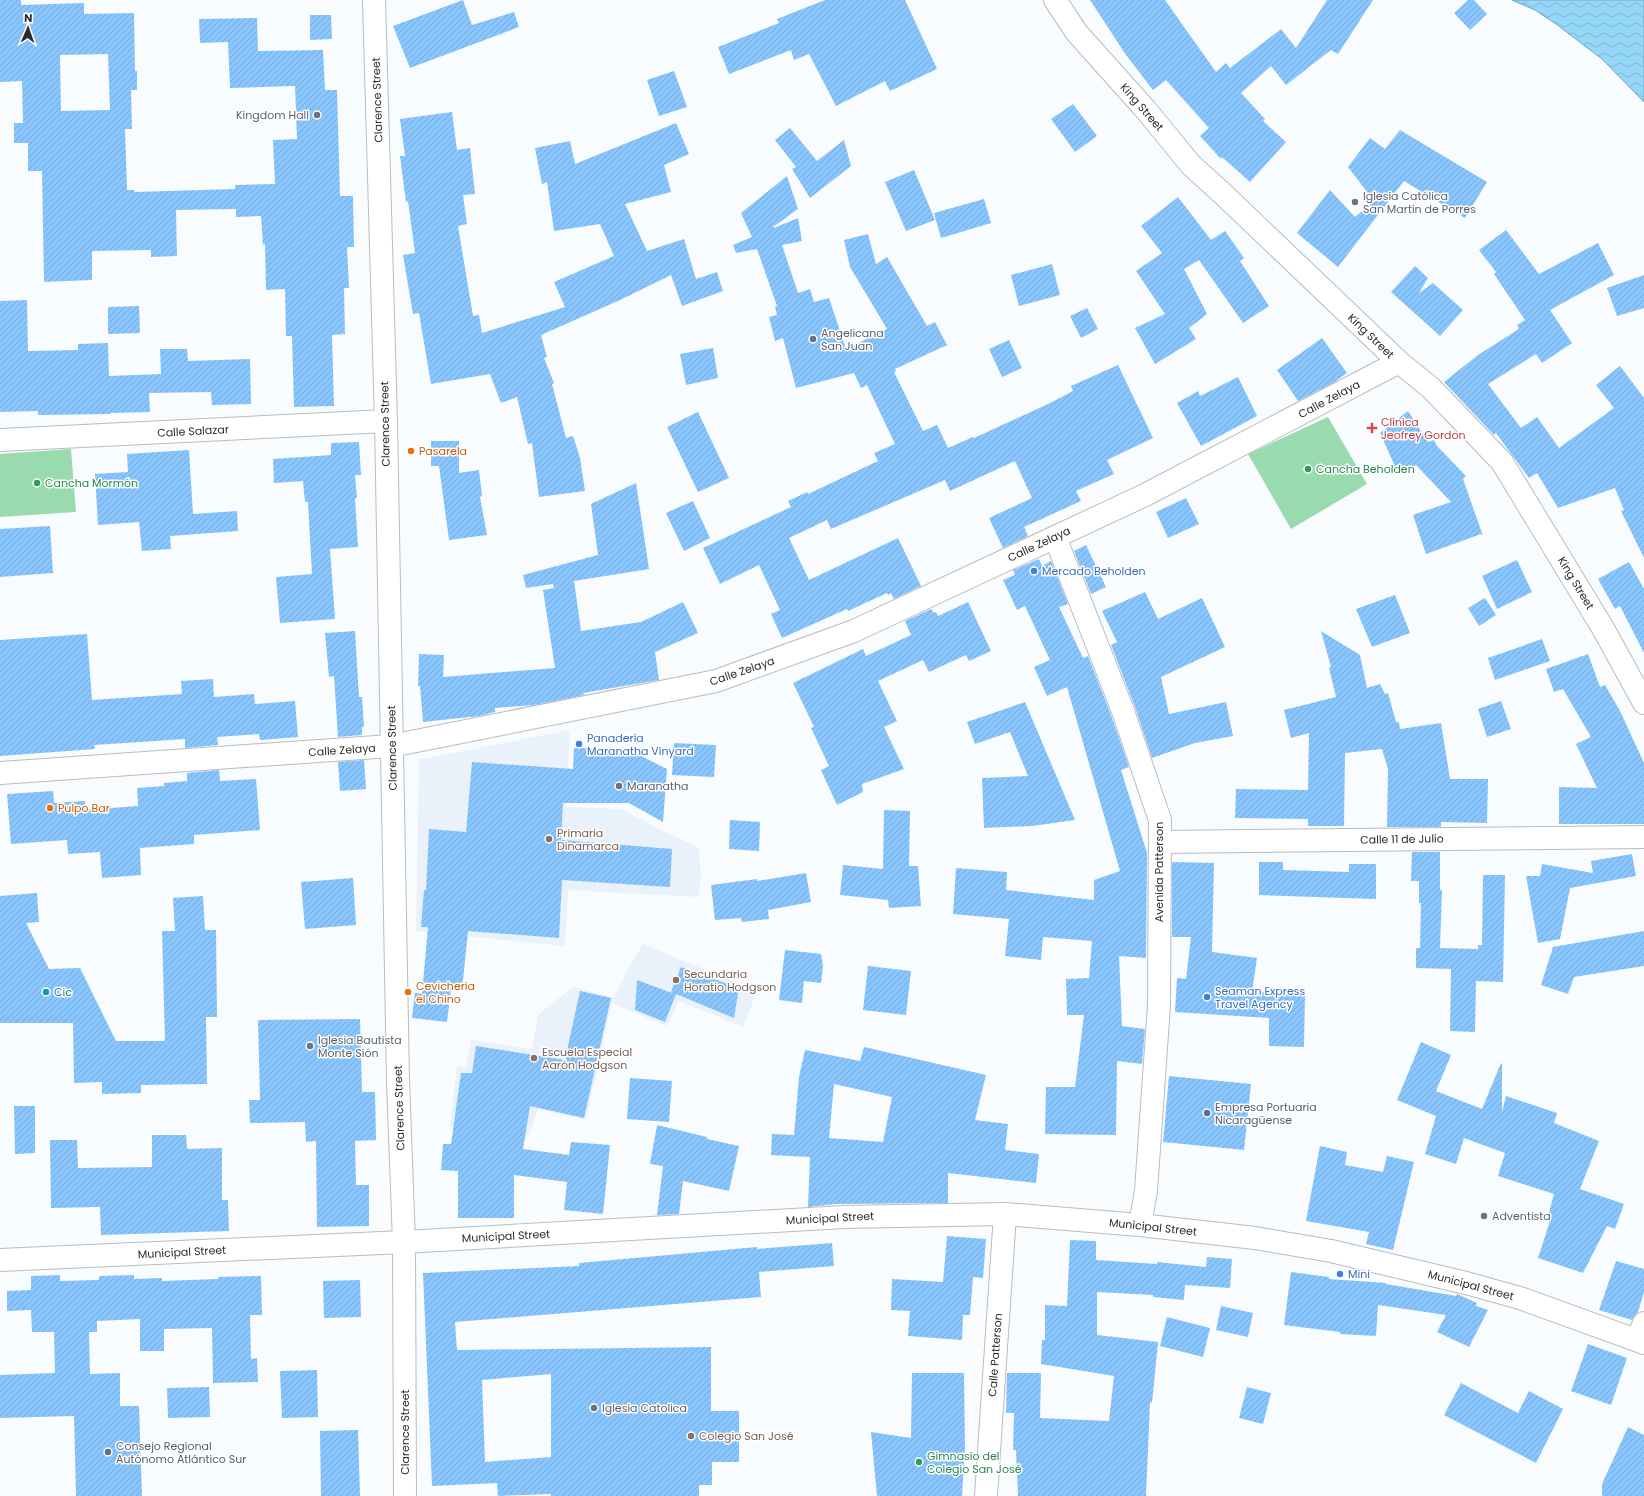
<svg xmlns="http://www.w3.org/2000/svg" width="1644" height="1496" font-family="Poppins,sans-serif">
<style>
.built{fill:#e9f1fa}
.grass{fill:#9adaaf}
.water{fill:url(#water-waves);stroke:#75a3ba}
.building{fill:url(#building-hatch);fill-rule:evenodd}
.lines{fill:none;stroke-linecap:round;stroke-linejoin:round}
.street-casing{stroke:#b9bbbe;stroke-width:24}
.secondary-casing{stroke:#b9bbbe;stroke-width:24}
.street{stroke:#fff;stroke-width:22}
.secondary{stroke:#fff;stroke-width:22}
.worship-dot{fill:#6b7280;stroke:#fff;stroke-width:1.5}
.health-dot{fill:#e0444e;stroke:#fff;stroke-width:1.5}
.food-dot{fill:#e8710a;stroke:#fff;stroke-width:1.5}
.leisure-dot{fill:#2e9e5b;stroke:#fff;stroke-width:1.5}
.shop-dot{fill:#3f7fe0;stroke:#fff;stroke-width:1.5}
.education-dot{fill:#8d6e63;stroke:#fff;stroke-width:1.5}
.culture-dot{fill:#0f9aa8;stroke:#fff;stroke-width:1.5}
.service-dot{fill:#5c6f8a;stroke:#fff;stroke-width:1.5}
.labels{text-anchor:middle;dominant-baseline:central;stroke-width:3;stroke-linejoin:round;paint-order:stroke}
.street-label{font-size:11px;fill:#292a2b;stroke:#fff}
.worship-label{font-size:11px;fill:#5b616d;stroke:#fff;text-anchor:start}
.health-label{font-size:11px;fill:#be3a42;stroke:#fff;text-anchor:start}
.food-label{font-size:11px;fill:#c56008;stroke:#fff;text-anchor:start}
.leisure-label{font-size:11px;fill:#27864d;stroke:#fff;text-anchor:start}
.shop-label{font-size:11px;fill:#366cbe;stroke:#fff;text-anchor:start}
.education-label{font-size:11px;fill:#785e54;stroke:#fff;text-anchor:start}
.culture-label{font-size:11px;fill:#0d838f;stroke:#fff;text-anchor:start}
.service-label{font-size:11px;fill:#4e5e75;stroke:#fff;text-anchor:start}
</style>
<defs>
<pattern id="water-waves" width="16" height="10" patternUnits="userSpaceOnUse"><rect width="16" height="10" fill="#95d7f8"/><path d="M0 5q4-4 8 0t8 0" fill="none" stroke="#80b9d5"/></pattern>
<pattern id="building-hatch" width="6" height="6" patternUnits="userSpaceOnUse"><rect width="6" height="6" fill="#89c6fe"/><path d="M-1 1l2-2M0 6l6-6M5 7l2-2" fill="none" stroke="#76aada"/></pattern>
</defs>
<rect width="100%" height="100%" fill="#f9fcfe"/>
<path class="built" d="M570,730l-4,77 55,2 42,22 35,16 3,26 -2,24 -131,-7 -3,56 -149,-15 3,-172h5z
M643,944l114,47 -14,36 -64,-26 -12,25 -55,-23 -26,117 -48,-11 -9,27 -79,-9 7,-61 9,2 5,-28 61,9 6,-34 35,-28 41,11 14,-29z"/>
<path class="grass" d="M1328,417l39,67 -76,45 -43,-75z
M71,449l5,63 -76,5v-63z"/>
<path class="water" d="M1512,0h132v102l-42,-43 -46,-35 -21,-14z"/>
<path class="building" d="M0,0h21v5l63,-2v11l50,-1 1,58h2v19h-6l1,39h-7l2,61h7v2l101,-3v-4l40,-1 -2,-44 24,-1 -2,-53 -65,2 -2,-46 -28,1 -1,-24 58,-1 1,33 65,-1 2,40h12l3,106h13l1,51h-7l2,41h-5l1,46 -13,1 2,71 -40,1 -2,-71h-6l-1,-47 -19,1 -1,-46 -2,1 -2,-29 -25,1v-8l-60,1 1,46 -26,1v-7l-59,1v29l-48,2 -2,-111h-14v-28h-14v-20h9l-1,-42 -22,1zM108,54l2,56 -49,1 -1,-56z
M463,0l9,25 42,-13 5,15 -109,41 -17,-42z
M825,0h80l32,69 -47,22 -5,-10 -49,25 -27,-52 -15,6 -3,-10 -62,24 -11,-27 61,-24 -2,-4z
M1090,0h75l51,72 10,-9 4,5 51,-39 15,19 31,-48h46l-35,54 -7,-4 -45,35 -15,-19 -30,27 24,26 -2,2 23,21 -36,40 -28,-25 -1,2 -21,-23 9,-8 -43,-48 -13,10 -27,-35z
M1468,0h6l13,14 -17,16 -16,-17z
M310,15h21l1,24 -22,1z
M674,71l13,36 -28,9 -12,-36z
M1073,104l24,32 -22,16 -24,-33z
M452,112l5,38 13,-2 5,46 -12,1 4,29 -9,2 15,90 6,-1 3,18 83,-26 -11,-25 60,-26 -14,-32 -46,7 -7,-49 -5,2 -7,-36 35,-7 5,23 101,-41 13,31 -25,11 7,27 -46,12 22,47 37,-12 12,40 21,-7 6,19 -41,15 -11,-31 -51,25 -79,35 6,22 -3,1 10,25 -2,1 14,54 7,-2 7,22 5,33 -46,6 -7,-54 -4,1 -11,-47 -16,6 -11,-29 -59,10 -12,-71 -6,1 -10,-59 12,-2 -7,-52 -2,1 -6,-46h5l-5,-37z
M790,128l27,33 27,-21 7,26 -41,32 -18,-29 4,-2 -21,-27z
M1400,130l87,52 -22,36 -61,-37 -66,86 -41,-34 33,-43 25,27 19,-16 -26,-34 22,-29 15,11z
M914,170l21,50 -29,11 -21,-49z
M787,176l11,33 -25,18 1,1 24,-10 4,23 -20,4 16,48 12,-4 4,13 15,-4 17,51 41,-20 -37,-62 -6,-27 24,-6 8,30 11,-7 40,69 8,-4 12,23 -52,24 1,2 -2,1 29,59 14,-6 11,23 25,-11 1,1 74,-34 25,-13 -2,-5 47,-21 35,73 -46,22 7,14 -38,17 5,10 -57,26 4,9 -25,12 -14,-30 43,-20 -17,-37 -65,30 -5,-11 -114,49 -4,-9 -38,18 20,42 89,-42 23,48 -27,13 -3,-6 -3,2 -1,-2 -39,18 -1,-2 -65,29 -11,-24 9,-4 -21,-45 -39,19 -17,-36 88,-41 -3,-6 19,-9 1,2 70,-33 -4,-8 21,-9 -28,-59 -6,3 -7,-15 -58,15 -13,-50 -8,3 -6,-24 8,-2 -2,-8 2,-1 -20,-57 -21,4 -3,-8 19,-8 -11,-24z
M1178,197l33,43 14,-9 19,27 -4,3 29,45 -26,17 -44,-63 -15,9 23,45 -18,14 7,11 -41,25 -20,-36 30,-14 -29,-43 26,-18 -21,-27z
M984,199l7,24 -50,15 -7,-25z
M1506,230l33,44 59,-31 16,32 -64,35 22,33 -30,20 -6,-9 -48,30 33,44 16,-11 22,31 55,-40 -18,-23 24,-19 24,32v160l-23,-47 3,-1 -9,-22 -57,20 -21,-35 -8,5 -33,-45 -2,2 -50,-53 34,-27 41,-26 -2,-4 8,-5 -31,-46 2,-2 -17,-22z
M1052,264l8,31 -41,11 -8,-31z
M1415,266l13,12 -9,15 14,-10 30,27 -23,26 -49,-44z
M1644,275v33l-27,8 -10,-28z
M27,300l1,51 50,-1v-6l30,-1 1,33 52,-2 -1,-25h27l1,12 62,-2 1,45 -39,1 -1,-13 -62,1 1,19 -40,1v1l-72,1v-4l-38,1v-111z
M139,306l1,27 -32,1v-27z
M1087,308l11,21 -17,9 -11,-22z
M1322,338l25,35 -14,10 -35,18 -21,-31z
M1009,340l13,28 -20,9 -13,-28z
M713,348l5,30 -32,7 -6,-31z
M1238,377l19,39 -56,30 -24,-43 21,-12 2,5z
M1408,411l20,31 6,-2 3,6 29,30 -3,3 20,57 -2,-2 -55,20 -13,-39 38,-13 -35,-37 -18,8 -18,-40z
M698,412l31,66 -31,14 -31,-65z
M431,441h28v32l20,-3 3,26 -2,1 7,38 -38,5 -10,-74h-8z
M359,442l2,33h-6l2,23h-2l3,49 -28,2 5,70 -55,4 -4,-46 36,-3 -4,-72h-3l-2,-21 -29,2 -1,-24 58,-4v-12z
M189,450l4,64 44,-3 1,20 -68,5 1,13 -29,2 -3,-29 -41,3 -3,-51 33,-2 -1,-18z
M636,483l13,86 -75,12 7,50 60,-9 42,-20 15,31 -43,19 4,28 -76,13 1,2 -50,10 -39,3v4l-16,4 -56,6 -3,-36h-2l1,-32 25,1 -1,22 112,-9 -12,-78 11,-2 -1,-4 -27,4 -3,-13 75,-20 -7,-51z
M1186,498l13,26 -31,14 -12,-26z
M693,501l17,37 -26,13 -18,-38z
M50,526l3,47 -53,4v-48z
M1086,545l20,42 -15,7 -17,-43z
M1039,559l3,7 9,-5 17,43 -9,3 24,51 5,-2 23,59 18,52 -8,3 26,83 -1,105 -27,-2 3,70 23,3 -3,35 -25,-3 -1,74 -71,-1 1,-47h29l9,-72h-17l-1,-36 23,-1 3,-37 -49,-4 -2,23 -36,-4 4,-37 -56,-5 3,-46 51,4 -1,18 88,10v-20l26,-9 -53,-184 -20,9 -13,-29 16,-7 -25,-54 -8,4 -14,-30 12,-5 -2,-5z
M1517,560l15,32 -35,17 -15,-33z
M1629,562l15,27v64l-24,-47 -5,3 -17,-30z
M1145,592l13,27 44,-21 23,49 -64,30 8,37 57,-12 7,34 -38,7 -43,15 -17,-51 -24,-62 6,-3 -15,-31z
M1395,595l15,38 -38,14 -16,-38z
M1485,598l11,17 -17,11 -11,-18z
M968,602l23,49 -22,10 -3,-6 -37,17 -6,-12 -45,21 19,40 -13,6 20,42 -42,15 1,8 -26,13 -16,-35 8,-4 -18,-38 3,-1 -21,-44 70,-34 3,7 45,-21 -6,-14 26,-12 3,4 2,-1 2,4z
M355,631l4,66h3l2,30h-2v8l-24,2 -4,-61 -5,1 -4,-44z
M1321,631l39,24 7,33 13,-4 5,10 3,-1 8,29h3l1,7 41,-6 9,56h38l-1,44 -46,-1v5h-54l1,-58 -6,-20 -37,4 -1,73h-36v-7l-73,-1 1,-29 72,1 1,-57 -18,5 -7,-28 52,-13 -7,-29 2,-1z
M87,634l5,66 90,-6 -1,-13 32,-2 1,18 40,-3 1,10 40,-3 3,36 -38,3 -1,-6 -42,3 1,8 -33,3v-9l-91,6 1,4 -95,7v-116z
M1542,639l8,22 -55,19 -7,-22z
M1588,654l12,33 5,-2 15,26 24,52v61h-85v-37l38,1 -21,-44 15,-7 -28,-48 -9,3 -8,-23z
M1501,701l10,28 -24,8 -9,-28z
M1025,702l50,118 -43,6 -48,2 -2,-50 46,-2 -18,-44 -35,12 -8,-22z
M674,743l42,2 -2,32 -42,-2z
M574,748l53,1 40,20 -4,53 -34,-19h-66l-2,37 111,9 -2,38 -108,-7 -3,58 -91,-7 -6,59 -11,-1 -4,33 -35,-4 3,-25 7,1 6,-67h-7l3,-37h2l3,-61 37,3 6,-70 101,7z
M364,760l2,29 -26,2 -2,-29z
M219,770l1,11 36,-2 4,51 -66,5v9l-54,4 1,27 -39,3 -2,-26 -32,2 -1,-14 -56,4 -4,-50 46,-3 1,12 31,-2v9l53,-4 -1,-18 27,-2v-3l23,-2v-8z
M884,810l26,1 -1,55h9l3,40 -32,2 -1,-8 -48,-5 3,-30 40,4z
M730,820l30,2 -1,29 -30,-2z
M1412,852h28v38h2l-2,58 38,1v-4h4l1,-70h22l-2,107 -27,-1 -1,51 -25,-1 1,-62 -35,-1v-20h4l1,-45h-2v-22h-8z
M1632,854l4,22 -66,12 -10,51 -22,4 -12,-67h14l2,-12 51,9 -2,-12z
M1172,862l42,1 -2,89 45,6 -5,34 53,1 -1,54 -35,-1v-28l-94,-6 2,-34 9,1 5,-42h-19z
M1259,862h24v8l66,2v-8h27v35l-117,-4z
M806,873l5,29 -43,8 1,9 -27,3 -1,-4 -26,2 -4,-35 46,-6v2z
M353,878l3,47 -51,4 -4,-47z
M37,893l2,29 -13,1 23,46 31,-1 36,73h49l-3,-110h13l-2,-33 30,-2 2,34h11l1,87h-11l1,67 -66,1v8l-39,1v-12l-28,1 -1,-60h-73v-127z
M1644,931v35l-70,11 -6,17 -27,-9 12,-38z
M785,950l36,4 2,12 -2,17 -17,-2 -2,22 -23,-3z
M868,966l43,5 -5,44 -43,-5z
M681,967l58,21 -5,30 -58,-24 -11,28 -30,-12 2,-30 35,13 -1,-1z
M580,991l31,7 -27,120 -54,-12 -7,43 46,6 2,-13 39,3 -7,69 -39,-4 3,-28 -53,-7v43h-56v-47l-17,-1 2,-26h8l10,-71h11l4,-27 89,14z
M360,1019l2,73h13l1,48 -21,1 1,44h13v41l-52,1 -1,-86 -10,1 -1,-20 -55,1 -1,-23h11l-2,-80z
M1421,1042l30,13 -15,36 46,18 19,-46 1,1v48l4,-16 51,17 -3,10 45,18 -19,48 44,15 -9,25 -8,-3 -24,47 -45,-15 12,-37 -3,-1 7,-26 -56,-18 7,-23 -41,-15 -8,26 -31,-10 11,-38 -39,-16z
M864,1047l122,28 -11,45 33,4 -3,26 34,4 -3,29 -88,-10v30l-112,1 -28,3 2,-50 -39,-2 1,-21 22,1 5,-58 6,-27 55,11zM834,1084l58,13 -9,45 -54,-4z
M1169,1076l82,8 -7,66 -81,-8z
M630,1078l42,3 -3,41 -42,-3z
M14,1106h21v47l-20,1z
M657,1125l50,12v2l32,7 -10,45 -46,-10 -4,33 -22,1 6,-49 -13,-2z
M152,1135h34l1,14 35,-1v52h6l1,31 -128,4 -1,-28 -49,1 -1,-68h27l1,28 74,-1z
M1320,1146l27,6 -2,13 38,7 4,-16 27,6 -21,88 -27,-6 3,-12 -63,-11z
M947,1236l39,3 -3,39 -10,-1 -3,38h-7l-1,25 -54,-4 2,-25 -19,-1 1,-31 51,3z
M1070,1240l26,1v19l61,4v-2l49,5 1,-10 25,2 -2,29 -45,-3 -1,15 -31,-3v-2l-56,-3v43l61,7 -6,61 -2,-1 -4,94h-128l-2,-46h-3l1,-37h-8l1,-40h34l-1,45 69,3 5,-45 -73,-12 1,-24h3v-35l22,1z
M832,1243l2,23 -75,6 2,25 -306,25 2,28 254,-3v64h28v51h-27v23h-13v11h-148v-2l-53,2 -1,-13 -65,3 -9,-213 156,-7v-3l178,-16v2zM551,1374v83l-66,5 -3,-82z
M1616,1261l28,8v23l-6,20 -6,8 -33,-10z
M1291,1272l38,5v2l57,4v1l70,12 1,-2 20,9 -1,3 12,4 -19,37 -32,-15 9,-17 -68,-10 -2,31 -36,-2v-2l-56,-7z
M60,1275v6l39,-1v-4l35,-1v4l28,-1v3l56,-2v-2l43,-1 1,39h-12l1,44 6,-1 1,24 -45,1 -1,-55 -48,1v22h-24v-32l-43,2v11h-8l1,42 30,-1v33h19l3,90h-66l-2,-80 -74,2v-43l55,-2 -1,-41h-22l-1,-22 -24,1v-20l24,-1v-14z
M360,1280l1,37 -37,1 -1,-37z
M1221,1306l32,7 -5,24 -32,-7z
M1167,1317l43,11 -7,29 -43,-11z
M1588,1344l39,14 -16,47 -40,-14z
M317,1370l1,47 -36,1 -2,-47z
M912,1373h52l1,74 -3,49h-85l-6,-64 40,6z
M1461,1383l57,30 11,-22 34,18 -27,54 -92,-48z
M209,1387l1,30 -42,1 -1,-30z
M1247,1387l24,6 -8,31 -24,-6z
M1628,1427l16,8v61h-42v-12z
M358,1430l2,66h-39l-1,-65z"/>
<g class="lines">
<g class="street-casing">
<path id="street" d="M1055,0l22,33 69,77 45,55 32,29 176,168 32,26 71,74 102,168 40,73
M0,440l386,-19
M1055,537l68,174 37,109 -1,185 -13,186 -6,34
M0,773l391,-27 325,-65 138,-50 291,-136 254,-133
M1160,842l484,-5
M0,1260l404,-18 440,-25 161,-3 135,11 115,13 76,13 135,32 54,15 124,45
M1637,1340l7,-17
M986,1496l19,-282"/>
</g>
<g class="secondary-casing">
<path id="secondary" d="M374,0l12,421 12,660 6,161 1,254"/>
</g>
<use href="#street" class="street"/>
<use href="#secondary" class="secondary"/>
</g>
<g class="worship-dot">
<circle cx="317" cy="115" r="4"/>
<circle cx="1355" cy="202" r="4"/>
<circle cx="813" cy="339" r="4"/>
<circle cx="619" cy="786" r="4"/>
<circle cx="310" cy="1046" r="4"/>
<circle cx="1484" cy="1216" r="4"/>
<circle cx="594" cy="1408" r="4"/>
</g>
<path class="health-dot" d="M1370 422h4v4h4v4h-4v4h-4v-4h-4v-4h4z"/>
<g class="food-dot">
<circle cx="411" cy="451" r="4"/>
<circle cx="50" cy="808" r="4"/>
<circle cx="408" cy="992" r="4"/>
</g>
<g class="leisure-dot">
<circle cx="1308" cy="469" r="4"/>
<circle cx="37" cy="483" r="4"/>
<circle cx="919" cy="1462" r="4"/>
</g>
<g class="shop-dot">
<circle cx="1034" cy="571" r="4"/>
<circle cx="579" cy="744" r="4"/>
<circle cx="1207" cy="997" r="4"/>
<circle cx="1340" cy="1274" r="4"/>
</g>
<g class="education-dot">
<circle cx="549" cy="839" r="4"/>
<circle cx="676" cy="980" r="4"/>
<circle cx="534" cy="1058" r="4"/>
<circle cx="691" cy="1436" r="4"/>
</g>
<circle class="culture-dot" cx="46" cy="992" r="4"/>
<g class="service-dot">
<circle cx="1207" cy="1113" r="4"/>
<circle cx="108" cy="1452" r="4"/>
</g>
<g class="labels">
<g class="street-label">
<text transform="translate(377 100) rotate(-92)">Clarence Street</text>
<text transform="translate(1142 107) rotate(49)">King Street</text>
<text transform="translate(1371 336) rotate(44)">King Street</text>
<text transform="translate(1329 399) rotate(-28)">Calle Zelaya</text>
<text transform="translate(385 424) rotate(-91)">Clarence Street</text>
<text transform="translate(193 431) rotate(-3)">Calle Salazar</text>
<text transform="translate(1039 544) rotate(-25)">Calle Zelaya</text>
<text transform="translate(1576 583) rotate(59)">King Street</text>
<text transform="translate(742 671) rotate(-19)">Calle Zelaya</text>
<text transform="translate(392 748) rotate(-91)">Clarence Street</text>
<text transform="translate(342 750) rotate(-4)">Calle Zelaya</text>
<text transform="translate(1402 839) rotate(-1)">Calle 11 de Julio</text>
<text transform="translate(1159 872) rotate(-90)">Avenida Patterson</text>
<text transform="translate(399 1108) rotate(-92)">Clarence Street</text>
<text transform="translate(830 1218) rotate(-3)">Municipal Street</text>
<text transform="translate(1153 1227) rotate(6)">Municipal Street</text>
<text transform="translate(506 1236) rotate(-3)">Municipal Street</text>
<text transform="translate(182 1252) rotate(-3)">Municipal Street</text>
<text transform="translate(1471 1285) rotate(15)">Municipal Street</text>
<text transform="translate(995 1355) rotate(-86)">Calle Patterson</text>
<text transform="translate(405 1432) rotate(-90)">Clarence Street</text>
</g>
<g class="worship-label">
<text x="309" y="115" text-anchor="end">Kingdom Hall</text>
<text x="1363" y="196">Iglesia Católica<tspan x="1363" dy="13">San Martín de Porres</tspan></text>
<text x="821" y="333">Angelicana<tspan x="821" dy="13">San Juan</tspan></text>
<text x="627" y="786">Maranatha</text>
<text x="318" y="1040">Iglesia Bautista<tspan x="318" dy="13">Monte Sión</tspan></text>
<text x="1492" y="1216">Adventista</text>
<text x="602" y="1408">Iglesia Catolica</text>
</g>
<g class="health-label">
<text x="1381" y="422">Clínica<tspan x="1381" dy="13">Jeofrey Gordon</tspan></text>
</g>
<g class="food-label">
<text x="419" y="451">Pasarela</text>
<text x="58" y="808">Pulpo Bar</text>
<text x="416" y="986">Cevicheria<tspan x="416" dy="13">el Chino</tspan></text>
</g>
<g class="leisure-label">
<text x="1316" y="469">Cancha Beholden</text>
<text x="45" y="483">Cancha Mormón</text>
<text x="927" y="1456">Gimnasio del<tspan x="927" dy="13">Colegio San José</tspan></text>
</g>
<g class="shop-label">
<text x="1042" y="571">Mercado Beholden</text>
<text x="587" y="738">Panadería<tspan x="587" dy="13">Maranatha Vinyard</tspan></text>
<text x="1215" y="991">Seaman Express<tspan x="1215" dy="13">Travel Agency</tspan></text>
<text x="1348" y="1274">Mini</text>
</g>
<g class="education-label">
<text x="557" y="833">Primaria<tspan x="557" dy="13">Dinamarca</tspan></text>
<text x="684" y="974">Secundaria<tspan x="684" dy="13">Horatio Hodgson</tspan></text>
<text x="542" y="1052">Escuela Especial<tspan x="542" dy="13">Aarón Hodgson</tspan></text>
<text x="699" y="1436">Colegio San José</text>
</g>
<g class="culture-label">
<text x="54" y="992">Cic</text>
</g>
<g class="service-label">
<text x="1215" y="1107">Empresa Portuaria<tspan x="1215" dy="13">Nicaragüense</tspan></text>
<text x="116" y="1446">Consejo Regional<tspan x="116" dy="13">Autónomo Atlántico Sur</tspan></text>
</g>
</g>
<g transform="translate(28 28) rotate(2)" stroke="#ffffff" stroke-width="3" paint-order="stroke">
<path d="M0-3L7 15L0 10L-7 15Z" fill="#292a2b"/>
<text y="-6" font-size="11" font-weight="bold" text-anchor="middle" fill="#292a2b">N</text>
</g>
</svg>
